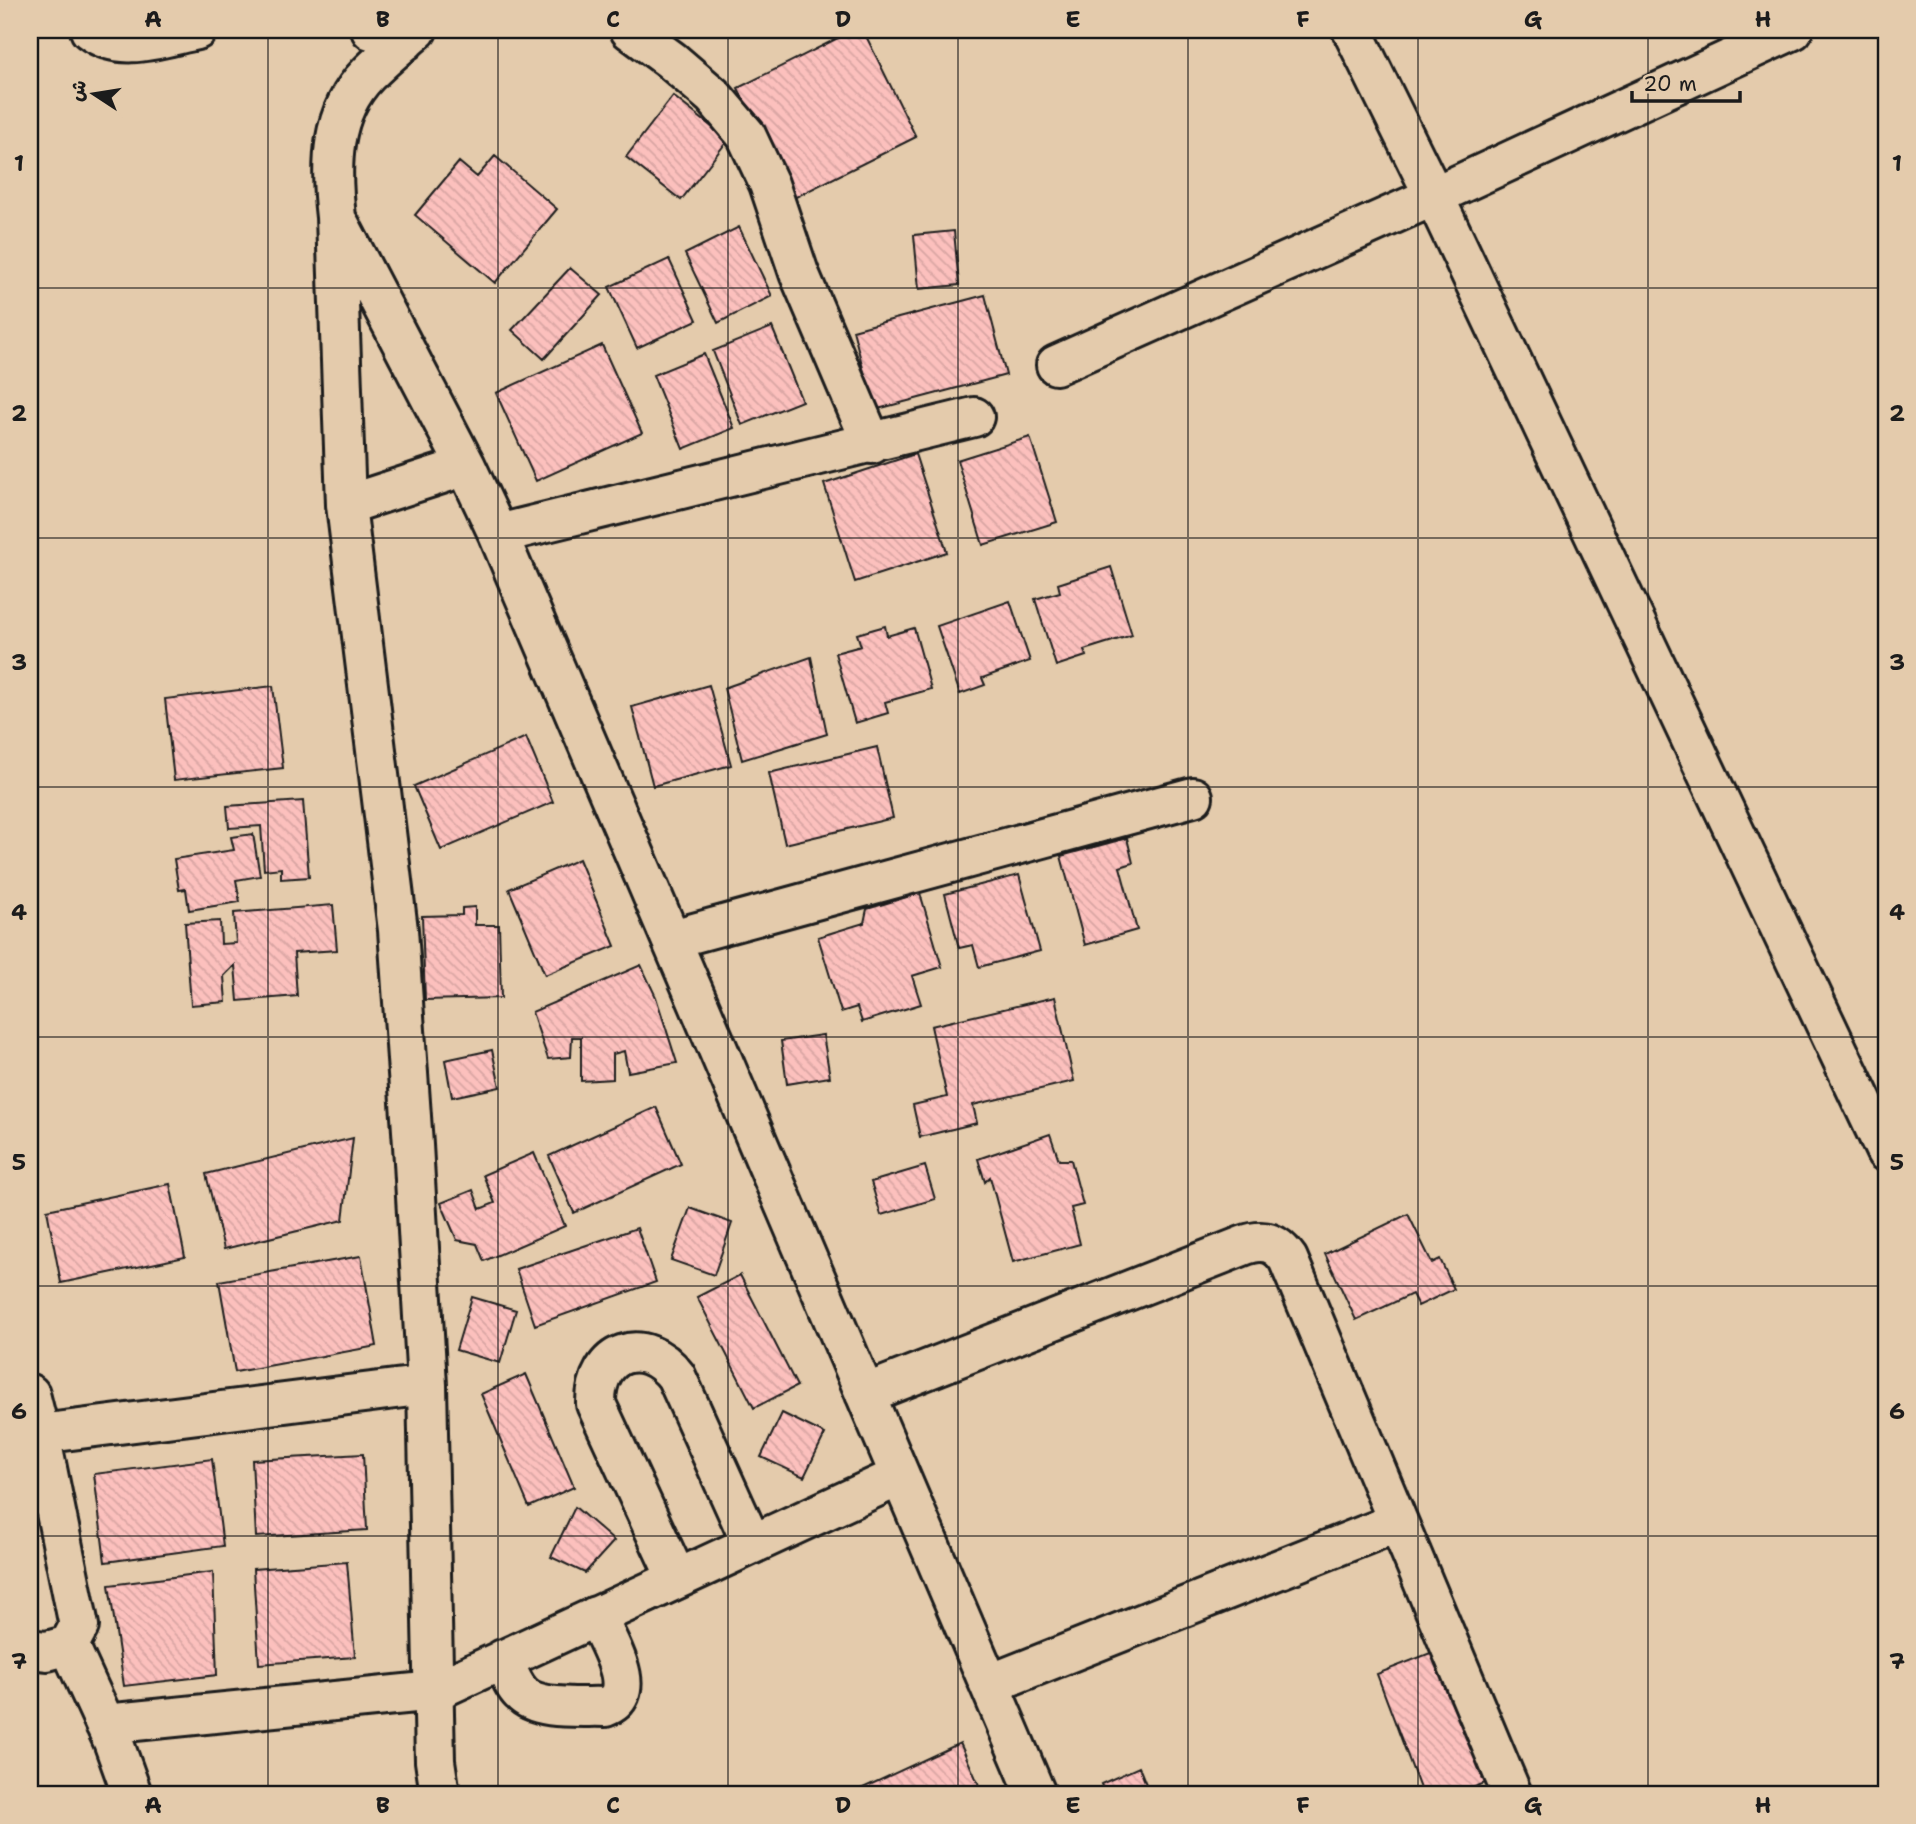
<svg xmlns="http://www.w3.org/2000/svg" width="1916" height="1824" font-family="'Shantell Sans','Playpen Sans Arabic',sans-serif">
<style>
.building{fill:url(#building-back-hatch);stroke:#1c1c1c;stroke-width:2}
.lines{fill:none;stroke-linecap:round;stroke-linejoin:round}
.minor-casing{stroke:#1c1c1c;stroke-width:44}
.minor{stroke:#e4cbac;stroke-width:38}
.grid{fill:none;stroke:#1c1c1c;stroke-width:2;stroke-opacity:0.55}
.neatline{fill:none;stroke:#1c1c1c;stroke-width:2.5}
.grid-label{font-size:23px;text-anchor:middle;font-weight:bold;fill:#1c1c1c}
</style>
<defs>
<pattern id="building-back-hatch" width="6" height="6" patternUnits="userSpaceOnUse" patternTransform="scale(1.75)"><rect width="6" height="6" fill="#fcc0bd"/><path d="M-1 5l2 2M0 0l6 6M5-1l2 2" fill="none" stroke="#d7a4a2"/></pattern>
</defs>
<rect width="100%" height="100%" fill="#e4cbac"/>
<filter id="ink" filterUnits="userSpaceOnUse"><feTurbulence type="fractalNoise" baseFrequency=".0143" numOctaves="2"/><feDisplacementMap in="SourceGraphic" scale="14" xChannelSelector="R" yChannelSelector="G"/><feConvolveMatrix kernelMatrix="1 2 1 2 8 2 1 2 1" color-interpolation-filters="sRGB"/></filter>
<g filter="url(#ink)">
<path class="building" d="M854,30h9l53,107 -124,62 -54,-111z
M673,96l55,44 -47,60 -55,-43z
M495,156l62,53 -62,74 -80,-68 44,-53 18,15z
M739,227l33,69 -54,27 -33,-69z
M954,231l5,54 -40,4 -5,-54z
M669,259l28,61 -60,28 -28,-61z
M570,268l32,27 -58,64 -32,-29z
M985,295l21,80 -132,35 -21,-80z
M772,327l30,74 -60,24 -29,-74z
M602,345l40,88 -106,48 -40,-88z
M704,354l30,74 -51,21 -30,-74z
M1030,437l27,85 -74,23 -26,-85z
M915,454l32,98 -92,30 -31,-98z
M1111,567l21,68 -48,15 2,6 -30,10 -21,-67 25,-7 -2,-8z
M1010,601l20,60 -48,17 3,7 -25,9 -23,-68z
M885,626l2,10 27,-8 17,61 -46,13 3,11 -33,10 -20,-70 26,-7 -4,-12z
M811,657l16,77 -85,26 -18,-72z
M709,685l22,80 -78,21 -21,-79z
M273,686l10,82 -109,12 -9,-81z
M526,737l27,65 -112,48 -27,-64z
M877,747l16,71 -108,26 -16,-71z
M303,801l6,76 -28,2v-11l-17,2 -3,-44 -32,2 -2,-22z
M253,834l7,42 -24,4 4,22 -51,8 -3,-21 -7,1 -5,-31 60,-9 -3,-13z
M1127,838l6,25 -13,4 17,63 -52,15 -24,-89z
M579,859l36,87 -70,29 -36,-86z
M1019,875l21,76 -61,16 -6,-22 -14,3 -14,-54z
M920,893l22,74 -30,9 9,28 -59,18 -5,-15 -16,5 -23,-75 46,-14 3,-14z
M333,905l4,45 -43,3 3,43 -59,5 -3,-36 -11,11 2,26 -35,3 -6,-82 35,-2 1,23 15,-1 -2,-30z
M475,907v18h24l2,73 -76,2 -3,-84 40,-1v-7z
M641,965l15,32 21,66 -49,9 -4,-21 -11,3v25l-32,2v-44h-9l-1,20 -23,2 -16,-47z
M1055,997l19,84 -101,24 4,18 -57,14 -7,-32 34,-8 -16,-71z
M823,1035l7,42 -43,7 -6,-43z
M492,1050l8,37 -48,10 -7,-37z
M656,1107l25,57 -107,49 -25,-57z
M1050,1134l9,26h12l12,45 -12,3 9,36 -67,18 -23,-85 -5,5 -7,-23z
M353,1138l-10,82 -119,29 -18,-75z
M534,1153l31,73 -81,35 -7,-17 -20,-4 -16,-37 32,-13 7,19 15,-6 -12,-28z
M925,1166l10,33 -54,16 -10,-33z
M170,1184l15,73 -124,26 -14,-73z
M690,1208l42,15 -18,52 -43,-15z
M1408,1214l24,49 8,-4 14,30 -36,17 -6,-12 -56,26 -31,-66z
M637,1228l19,54 -121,43 -19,-56z
M361,1256l16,90 -142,26 -16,-91z
M740,1275l57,111 -43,22 -57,-111z
M472,1297l44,13 -16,53 -44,-13z
M526,1374l48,113 -45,20 -48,-113z
M782,1413l43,21 -21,43 -43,-20z
M363,1454l4,76 -111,7 -4,-77z
M212,1459l11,87 -118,16 -11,-88z
M575,1507l39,34 -29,32 -34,-16z
M347,1562l8,95 -96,7 -6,-95z
M213,1572l4,103 -93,11 -15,-101z
M1438,1650l50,132 -32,12h-34l-45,-120z
M960,1743l23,51h-133z
M1139,1767l11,27h-45l-4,-10z"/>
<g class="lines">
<g class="minor-casing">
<path id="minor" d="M90,30c31,24 72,7 107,0
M371,30l34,11
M417,30c-16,14 -33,28 -49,44 -38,39 -38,92 -32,143l10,288 52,425 15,215 14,240 8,376 5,33
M630,30l41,30 42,36 33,39 23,49 30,89 73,171
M1352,30l82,166 452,956
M340,225l126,241 32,68 538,1260
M1056,365l378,-169 359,-166
M346,505l120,-39
M498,534l476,-117
M672,939l521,-142
M30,1394l10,40 39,192 -10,19 -22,6 -17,-2
M865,1394l380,-149c19,-7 32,-2 43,14l224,535
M40,1434l387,-49
M677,1579l-81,-175c-1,-53 48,-70 80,-28l76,168
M69,1645l44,96 19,53
M503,1659c5,11 9,25 18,34 16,18 61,13 84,14 37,-13 2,-66 -9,-91
M990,1684l408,-162
M105,1724l330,-33 465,-215"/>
</g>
<use href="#minor" class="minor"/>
</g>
</g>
<path class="grid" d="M268,30v1764M498,30v1764M728,30v1764M958,30v1764M1188,30v1764M1418,30v1764M1648,30v1764M30,288h1856M30,538h1856M30,787h1856M30,1037h1856M30,1286h1856M30,1536h1856"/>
<rect width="1916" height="1824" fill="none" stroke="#e4cbac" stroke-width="77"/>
<g transform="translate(94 94) rotate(282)" stroke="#e4cbac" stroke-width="5" paint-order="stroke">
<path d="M0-5L12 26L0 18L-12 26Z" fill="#1c1c1c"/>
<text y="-10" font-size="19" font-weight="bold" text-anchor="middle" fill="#1c1c1c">ش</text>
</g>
<path d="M1632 91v10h108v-10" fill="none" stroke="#1c1c1c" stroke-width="3.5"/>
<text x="1643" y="91" font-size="21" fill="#1c1c1c" stroke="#e4cbac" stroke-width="5" paint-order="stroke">20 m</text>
<rect x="38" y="38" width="1840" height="1748" class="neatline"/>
<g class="grid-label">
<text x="153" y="27">A</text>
<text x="383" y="27">B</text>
<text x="613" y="27">C</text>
<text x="843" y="27">D</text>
<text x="1073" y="27">E</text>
<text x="1303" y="27">F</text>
<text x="1533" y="27">G</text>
<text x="1763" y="27">H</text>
<text x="19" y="171">1</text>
<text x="1897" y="171">1</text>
<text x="19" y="421">2</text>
<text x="1897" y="421">2</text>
<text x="19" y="670">3</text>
<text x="1897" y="670">3</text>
<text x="19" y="920">4</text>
<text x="1897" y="920">4</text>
<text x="19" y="1170">5</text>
<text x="1897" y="1170">5</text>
<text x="19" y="1419">6</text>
<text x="1897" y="1419">6</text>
<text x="19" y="1669">7</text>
<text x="1897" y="1669">7</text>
<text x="153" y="1813">A</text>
<text x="383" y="1813">B</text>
<text x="613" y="1813">C</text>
<text x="843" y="1813">D</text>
<text x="1073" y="1813">E</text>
<text x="1303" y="1813">F</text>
<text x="1533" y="1813">G</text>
<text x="1763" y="1813">H</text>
</g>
</svg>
